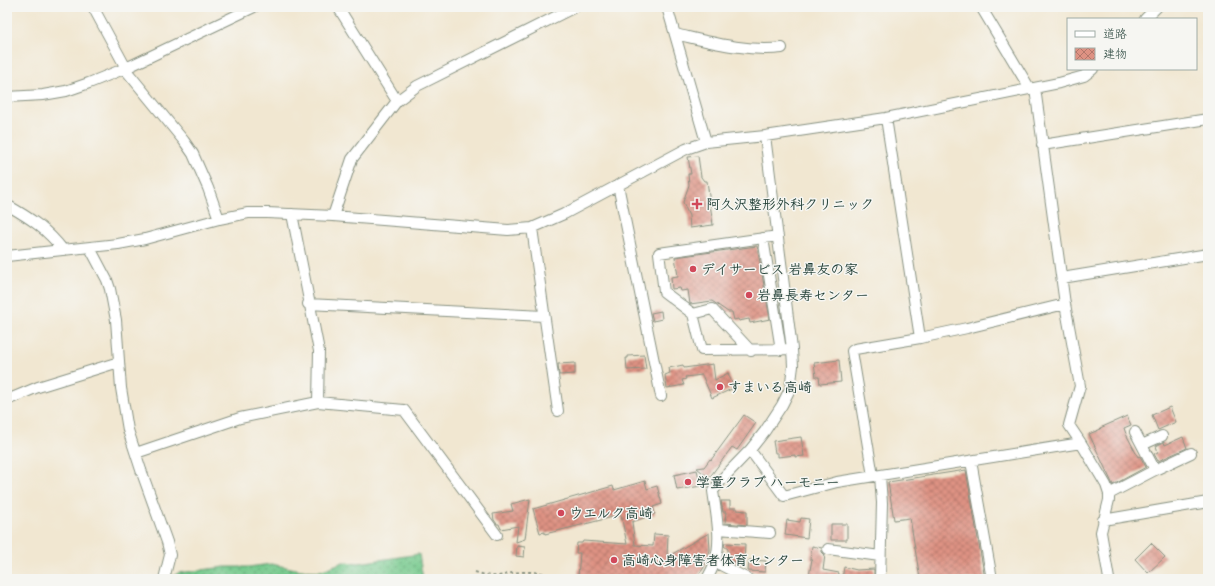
<svg xmlns="http://www.w3.org/2000/svg" width="1215" height="586" font-family="'Balsamiq Sans','Klee One',sans-serif">
<style>
.grass{fill:url(#grass-dots);stroke:#4a8360}
.building{fill:url(#building-cross-hatch)}
.lines{fill:none;stroke-linecap:round;stroke-linejoin:round}
.minor-casing{stroke:#889282;stroke-width:12}
.path{stroke:#889282;stroke-width:2;stroke-dasharray:3 3;stroke-linecap:butt}
.minor{stroke:#fff;stroke-width:10}
.poi-dot{fill:#d1495b;stroke:#f6f6f2;stroke-width:1.5}
.labels{text-anchor:middle;dominant-baseline:central;stroke-width:3;stroke-linejoin:round;paint-order:stroke}
.poi-label{font-size:14px;font-weight:bold;fill:#1f3d34;stroke:#f6f6f2;text-anchor:start}
</style>
<defs>
<pattern id="grass-dots" width="8" height="8" patternUnits="userSpaceOnUse"><rect width="8" height="8" fill="#75c98c"/><path d="M2 2h.1M6 6h.1" fill="none" stroke="#5fa473" stroke-width="1.8" stroke-linecap="round"/></pattern>
<pattern id="building-cross-hatch" width="8" height="8" patternUnits="userSpaceOnUse"><rect width="8" height="8" fill="#de9283"/><path d="M0 0l8 8M0 8l8-8" fill="none" stroke="#b3786c"/></pattern>
</defs>
<rect width="100%" height="100%" fill="#f6f6f2"/>
<filter id="ink" filterUnits="userSpaceOnUse"><feTurbulence type="fractalNoise" baseFrequency=".025" numOctaves="2"/><feDisplacementMap in="SourceGraphic" scale="8" xChannelSelector="R" yChannelSelector="G"/><feConvolveMatrix kernelMatrix="1 2 1 2 8 2 1 2 1" color-interpolation-filters="sRGB"/></filter>
<filter id="wash" filterUnits="userSpaceOnUse"><feTurbulence type="fractalNoise" baseFrequency=".012" numOctaves="4" result="noise"/><feDisplacementMap in="SourceGraphic" scale="16" xChannelSelector="R" yChannelSelector="G"/><feGaussianBlur stdDeviation="0.9" result="paint"/><feColorMatrix in="noise" values="0 0 0 0 0 0 0 0 0 0 0 0 0 0 0 0 0 1.4 0 .05"/><feComposite in="paint" operator="in"/></filter>
<g filter="url(#wash)">
<rect width="100%" height="100%" fill="#f1e7d1"/>
<path class="grass" d="M419,554l4,25h-254l9,-6 47,-6h23l23,-3 30,6 19,1 23,-9 16,1z"/>
<g id="blocks">
<path class="building" d="M698,156l3,21 3,4h3l6,44 -23,3 -1,-12 -6,-14 6,-17 -1,-11h3l-3,-17z
M757,246l13,73 -20,4 -1,-4 -10,2 -1,-2 -4,1 -2,-8h-4l-16,-11 -22,3 -2,-14 -7,1 -1,-3 -8,1 -1,-12 7,-1 -3,-19z
M661,311l1,8 -9,2 -2,-8z
M644,355l2,14 -19,1 -1,-12h2v-2z
M839,360l2,22 -21,2 -1,-7h-3l-2,-14z
M575,363v11l-16,1 -1,-11z
M713,364l2,16 13,-7 6,15 -22,10 -10,-23 -17,2 1,2 -4,1 2,5 -17,3 -2,-13 5,-2 -1,-5 14,-3 1,3z
M1170,407l6,15 -18,8 -6,-15z
M744,415l12,8 -19,27 -5,-3 -23,31 -12,-10 7,-1 6,-8 1,1z
M1127,416l4,9 -7,3 2,6 12,23 2,-1 6,11 -33,18 -24,-51 12,-5 -1,-1z
M801,437l3,19 -9,1v-2l-17,2v-4h-3l-2,-12z
M1183,437l4,11 -29,13 -4,-7 4,-2 -2,-6 8,-4 1,3z
M697,470l4,16 -24,4 -3,-15z
M966,470l19,109h-65l-10,-61 -16,2 -6,-38z
M645,481l2,8 10,-3 5,18 -9,3 2,7 -23,8 3,23 18,1 1,-12 14,1 -1,22 42,-24 1,17 -3,10 -4,9 -8,10h-116v-2h-1l2,-24h-4l1,-10h5l1,-2 44,3 -6,-29 -76,19v-2l-5,1 -7,-24 80,-23 1,4z
M530,499l-5,40 -9,3 2,-16 -17,3 -2,-5h-2l-3,-4 -1,-6 20,-3 -2,-7z
M721,501h9v7h7v2l10,1v14l-22,-2 1,-11h-3z
M801,518l8,1 -2,19 -22,-3 2,-15 13,2z
M831,524h16v16h-16z
M725,543l20,1 -1,19 -16,-2v-12l-4,-3z
M1151,543l14,14 -17,16 -13,-14z
M517,546l8,1 -1,10 -8,-1z
M812,546l10,2v4l3,3 -2,15 16,3 -1,6 -29,-3 3,-17h-2z
M749,560l17,1 -1,11 -17,-1z
M844,567l13,3 17,-1v10h-32z"/>
</g>
</g>
<g filter="url(#ink)">
<use href="#blocks" fill-opacity="0" stroke="#889282" stroke-width="1"/>
<g class="lines">
<g class="minor-casing">
<path id="minor" d="M93,7l33,61
M338,7l59,94
M667,7l39,135
M981,7l49,82
M1145,19l12,-12
M675,34c36,8 71,18 107,14
M125,69l59,72 9,13 15,34 11,31
M1035,88l30,216 15,82 -11,39 12,18 25,42 3,9v6l-8,32 8,47
M7,97l36,-2 23,-4 23,-8 37,-15 128,-61
M886,118l34,220
M1042,145l166,-26
M618,185l43,211
M7,205c23,13 40,24 56,45
M292,214l27,137 -1,51
M333,216l19,-57 45,-58 20,-15 158,-79
M532,228l26,183
M778,236l-119,17 5,39 29,22 9,36 90,-1
M763,238l18,112
M90,248l17,32 3,9 6,31 5,68 7,42 13,40 26,72 3,13 -6,24
M7,256l111,-12 27,-5 74,-20 29,-6h19l66,3 175,14 24,-2 32,-14 122,-65 20,-7 59,-6 121,-18 173,-35 25,-7 9,-7
M1062,278l146,-24
M308,304l236,12
M693,314l19,-5 39,42
M7,400l31,-13 81,-25
M1135,432l20,38
M1142,445l20,-9
M750,450l34,46 53,-14 244,-39
M136,453l104,-35 78,-16 86,8 93,125
M971,461l21,118
M873,476l-21,-125 3,-2 65,-11 47,-10 98,-24
M1109,494l46,-24 36,-17
M1103,520l105,-18
M718,529l52,4
M828,549l52,7
M715,562l33,17
M707,579c3,-6 6,-11 8,-17 7,-23 1,-48 -2,-71l10,-13 27,-28 15,-19 17,-26 8,-16 3,-23 -1,-17 -27,-213
M880,579l2,-76 -2,-27"/>
</g>
<path class="path" d="M475,572c7,2 14,5 22,4 5,0 10,-2 15,-3 14,-2 34,-2 46,6"/>
<use href="#minor" class="minor"/>
</g>
</g>
<g class="poi-dot">
<path d="M695 198h4v4h4v4h-4v4h-4v-4h-4v-4h4z"/>
<circle cx="693" cy="269" r="4"/>
<circle cx="749" cy="295" r="4"/>
<circle cx="720" cy="387" r="4"/>
<circle cx="688" cy="482" r="4"/>
<circle cx="561" cy="513" r="4"/>
<circle cx="614" cy="560" r="4"/>
</g>
<g class="labels">
<g class="poi-label">
<text x="706" y="204">阿久沢整形外科クリニック</text>
<text x="701" y="269">デイサービス 岩鼻友の家</text>
<text x="757" y="295">岩鼻長寿センター</text>
<text x="728" y="387">すまいる高崎</text>
<text x="696" y="482">学童クラブ ハーモニー</text>
<text x="569" y="513">ウエルク高崎</text>
<text x="622" y="560">高崎心身障害者体育センター</text>
</g>
</g>
<rect width="1215" height="586" fill="none" stroke="#f6f6f2" stroke-width="24"/>
<rect x="1067" y="18" width="130" height="52" fill="#f6f6f2" stroke="#a0aca6"/>
<rect x="1075" y="31" width="20" height="6" fill="#ffffff" stroke="#a0aca6"/>
<text x="1103" y="38" font-size="12" fill="#1f3d34">道路</text>
<rect x="1075" y="48" width="20" height="12" fill="url(#building-cross-hatch)" stroke="#a0aca6"/>
<text x="1103" y="58" font-size="12" fill="#1f3d34">建物</text>
</svg>
